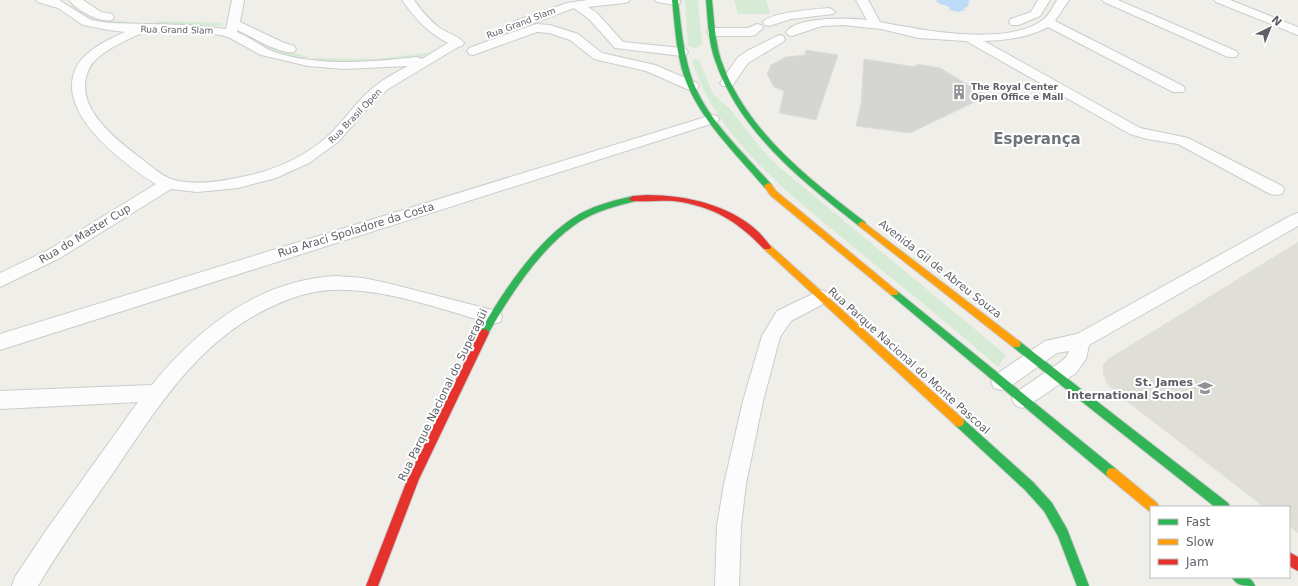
<svg xmlns="http://www.w3.org/2000/svg" width="1298" height="586" font-family="'DejaVu Sans',sans-serif">
<style>
.education{fill:#dfded7}
.green{fill:#d6ebd5}
.water{fill:#bedbf8}
.building{fill:#d5d5d2;stroke:#deddd8}
.lines{fill:none;stroke-linecap:round;stroke-linejoin:round}
.street-casing{stroke:#cccccb;stroke-width:2}
.fast-casing{stroke:#cbcbca;stroke-width:2}
.slow-casing{stroke:#cbcbca;stroke-width:2}
.jam-casing{stroke:#cbcbca;stroke-width:2}
.street{fill:#fdfcfc;fill-rule:evenodd}
.fast{fill:#30b455;fill-rule:evenodd}
.slow{fill:#ff9f0a;fill-rule:evenodd}
.jam{fill:#e5322d;fill-rule:evenodd}
.labels{text-anchor:middle;dominant-baseline:central;stroke-width:4;stroke-linejoin:round;paint-order:stroke}
.far-street-label{font-size:9px;fill:#5e6268;stroke:#fff}
.far-poi-label{font-size:9px;font-weight:bold;fill:#5e6268;stroke:#fff;text-anchor:start}
.street-label{font-size:11px;fill:#5e6268;stroke:#fff}
.poi-label{font-size:11px;font-weight:bold;fill:#5e6268;stroke:#fff;text-anchor:end}
.district-label{font-size:15px;font-weight:bold;fill:#6f737a;stroke:#fff}
</style>
<rect width="100%" height="100%" fill="#efeee9"/>
<path class="education" d="M1298,242v291l-9,-7v-19h-25l-147,-113 -11,-12 -3,-9v-8l5,-6z"/>
<path class="green" d="M685,0h13l4,45 -7,3 -7,-2z
M734,0h32l4,14h-32z
M76,5l33,15 28,3 -1,1c-24,-1 -47,1 -66,-17z
M544,17l4,2 -63,25 -4,-2z
M159,21l63,2 1,2 -3,1 -65,-1v-2z
M245,31l30,17 34,9c-17,8 -54,-14 -69,-22z
M434,52l-6,6 -48,4 -69,-1v-1l3,-2 62,1z
M695,59l4,1 14,34 16,14 36,45 13,13 228,189 -8,12c-43,-38 -87,-73 -131,-109 -53,-44 -111,-86 -150,-145 -11,-16 -18,-33 -25,-51z"/>
<path class="water" d="M938,0h30l2,1 -2,3 1,2 -5,2 1,2 -6,2 -10,-2 1,-2c-4,-4 -9,-2 -14,-7z"/>
<path class="building" d="M806,50l32,5 -22,65 -37,-7 5,-22 -10,-4 -7,-13 4,-9 15,-8 19,-2z
M864,59l52,8v-3l24,4 47,28 -77,37 -54,-7 5,-22z"/>
<g class="lines">
<g class="street-casing">
<path id="street" d="M36,0h23l32,20 18,3 80,2 37,4 6,-29h12l-4,22 42,20 12,4 2,3 -2,3c-14,3 -43,-16 -57,-22v2c13,5 24,15 37,20 45,15 97,10 143,5l5,2 26,-16c-20,-10 -33,-25 -46,-43h12c7,10 15,20 26,28 7,5 19,8 24,15l-2,3 -4,1 -70,42 -14,12 -36,41 -29,21 -33,15 -38,10 -41,4 -26,-3 -111,69 -60,29v-14l48,-23 108,-66c-32,-20 -99,-69 -81,-114 8,-19 32,-30 50,-38l-16,-2 -26,-5 -25,-17 -20,-6zM144,32h45l32,3 9,3 31,17 47,11 36,3 64,-3c-15,8 -30,16 -42,28 -14,14 -25,30 -39,43 -23,20 -52,33 -81,39 -22,5 -50,10 -72,4 -11,-3 -22,-13 -31,-20 -25,-19 -72,-53 -54,-91 8,-17 38,-29 55,-37z
M69,0h14l18,12 11,2 2,3 -2,3c-13,3 -35,-10 -43,-20z
M587,0h43l-2,2 -4,1 -36,4 9,6 26,29 59,6 4,1 2,3 -2,3 -4,1 -67,-8 -26,-29 -15,-11 -51,19h-8l-2,-3 2,-3 52,-18z
M655,0h24l2,2 -2,2 -4,1 -18,-3z
M856,0h12l12,22c42,8 126,25 163,-2 6,-5 10,-13 14,-20h12l-14,21 128,65 2,3 -2,3h-10l-125,-65c-20,11 -43,13 -64,14l156,87 48,10 94,48 2,4 -2,4 -6,1 -6,-1 -92,-50 -31,-5 -17,-5 -164,-93 -47,-3 -38,-9 -38,-4 -21,1 -30,10 -4,-1 -2,-3c11,-16 64,-14 81,-12z
M1038,0h12l-10,16 -21,9h-8l-2,-3 2,-3 20,-7z
M1102,0h16l118,51 2,3 -2,3h-8l-124,-55z
M1214,0h16l68,27v8l-82,-33z
M829,8l4,2 2,2 -2,2 -42,5 -22,7 -4,-1 -2,-3c8,-10 53,-13 66,-14z
M536,24l14,1 28,9 24,19 53,12 42,18 2,3 -2,3h-10l-41,-18 -52,-12 -24,-19 -21,-7 -12,-1 -64,23 -4,-1 -2,-3 2,-3z
M757,24l4,1 2,3 -8,7 -4,1h-38l-4,-1 -2,-3 2,-3 4,-1h35z
M779,35l4,1 2,3 -2,3 -35,21 -16,23h-10l-2,-3 18,-26 11,-7z
M712,115l5,1 2,3 -2,3 -717,228v-16z
M1298,213v13l-209,119 -3,14 -10,14 -47,32 -7,3 -7,-3 -3,-6 3,-6 47,-32 5,-5 2,-5 -12,2 -49,35 -7,2 -7,-2 -3,-6 3,-6 51,-35 32,-7 215,-119z
M337,276l26,2 24,5 113,29 2,5 -2,5 -7,2c-49,-14 -111,-37 -162,-34 -20,1 -39,7 -58,16 -74,33 -116,102 -160,167 -26,37 -52,74 -75,113h-26l3,-9 30,-45 93,-130 -138,7v-18l152,-6c46,-57 109,-106 185,-109z
M821,290l6,2 3,5 -3,5 -36,19 -11,16 -17,64 -17,83 -5,42 -2,60h-24l2,-60 7,-42 19,-83 19,-65 15,-25z"/>
</g>
<g class="fast-casing">
<path id="fast" d="M672,0h6c3,25 5,51 13,76 14,42 51,75 80,108l1,2 -1,2h-6c-28,-33 -67,-70 -81,-112 -8,-24 -9,-51 -12,-76z
M706,0h6c2,20 3,41 9,60 25,71 87,118 144,162l1,2 -1,2h-6c-57,-45 -120,-94 -144,-166 -7,-19 -7,-40 -9,-60z
M633,196l3,1 1,2 -1,2c-20,5 -40,10 -57,21 -38,25 -70,74 -92,114h-6l-2,-3 2,-3c22,-38 54,-87 92,-112 18,-12 39,-17 60,-22z
M894,290l3,1 219,178 2,4 -2,4 -4,1 -4,-1 -217,-182 -1,-2z
M1016,340l3,1 209,162 2,4h-15l-202,-160 -2,-3 2,-3z
M959,417l4,2 70,63 19,21 15,26 22,57h-12l-19,-50 -14,-25 -19,-21 -70,-65 -1,-3 1,-3z
M1232,577c10,0 19,-2 23,9 -10,0 -19,0 -23,-9z"/>
</g>
<g class="slow-casing">
<path id="slow" d="M768,183l3,1 5,7 121,100 1,2 -1,2h-6l-121,-100 -6,-9z
M862,221l157,120 2,3 -2,3h-6l-154,-121 -1,-2z
M767,244l3,1 193,174 1,3 -1,3 -4,2 -4,-2 -191,-176 -1,-2z
M1112,468l4,1 41,34 2,4h-8v5l-2,-1 -41,-34 -2,-4 2,-4z"/>
</g>
<g class="jam-casing">
<path id="jam" d="M647,195c44,0 98,13 124,52l-1,2h-6c-27,-28 -51,-43 -90,-48 -14,-1 -26,1 -40,0 -3,0 -3,0 -5,-2l4,-3z
M484,329l3,1 2,3 -70,146 -41,107h-12l42,-108 71,-145 2,-3z
M1289,552l9,5v14l-9,-5z"/>
</g>
<use href="#street" class="street"/>
<use href="#fast" class="fast"/>
<use href="#slow" class="slow"/>
<use href="#jam" class="jam"/>
</g>
<defs>
<g id="building-bare" transform="scale(1.2)"><path d="M-4-6H4V6H1V3H-1V6H-4ZM-2.5-4.3h1.7v1.8h-1.7ZM.8-4.3h1.7v1.8H.8ZM-2.5-1h1.7V.8h-1.7ZM.8-1h1.7V.8H.8Z" fill="#919395" stroke="#fff" stroke-width="2.5" paint-order="stroke"/></g>
<g id="school-bare" transform="scale(1.2)"><path d="M0-5L7-2L0 1L-7-2ZM-4 1L0 2.5L4 1V4Q0 6-4 4Z" fill="#919395" stroke="#fff" stroke-width="2.5" paint-order="stroke"/></g>
</defs>
<g fill-rule="evenodd">
<use href="#building-bare" x="959" y="92"/>
<use href="#school-bare" x="1205" y="388"/>
</g>
<g class="labels">
<g class="far-street-label">
<text transform="translate(521 23) rotate(-21)">Rua Grand Slam</text>
<text transform="translate(177 30) rotate(1)">Rua Grand Slam</text>
<text transform="translate(355 116) rotate(-46)">Rua Brasil Open</text>
</g>
<g class="far-poi-label">
<text x="971" y="87">The Royal Center<tspan x="971" dy="10">Open Office e Mall</tspan></text>
</g>
<g class="street-label">
<text transform="translate(356 230) rotate(-17)">Rua Araci Spoladore da Costa</text>
<text transform="translate(85 234) rotate(-31)">Rua do Master Cup</text>
<text transform="translate(940 269) rotate(38)">Avenida Gil de Abreu Souza</text>
<text transform="translate(909 361) rotate(42)">Rua Parque Nacional do Monte Pascoal</text>
<text transform="translate(443 395) rotate(-64)">Rua Parque Nacional do Superagüi</text>
</g>
<g class="poi-label">
<text x="1193" y="382">St. James<tspan x="1193" dy="13">International School</tspan></text>
</g>
<g class="district-label">
<text x="1037" y="139">Esperança</text>
</g>
</g>
<rect x="1150" y="506" width="140" height="72" fill="#ffffff" stroke="#bfc0c3"/>
<rect x="1158" y="519" width="20" height="6" fill="#30b455" stroke="#bfc0c3"/>
<text x="1186" y="526" font-size="12" fill="#5e6268">Fast</text>
<rect x="1158" y="539" width="20" height="6" fill="#ff9f0a" stroke="#bfc0c3"/>
<text x="1186" y="546" font-size="12" fill="#5e6268">Slow</text>
<rect x="1158" y="559" width="20" height="6" fill="#e5322d" stroke="#bfc0c3"/>
<text x="1186" y="566" font-size="12" fill="#5e6268">Jam</text>
<g transform="translate(1270 28) rotate(43)" stroke="#ffffff" stroke-width="3" paint-order="stroke">
<path d="M0-3L7 15L0 10L-7 15Z" fill="#5e6268"/>
<text y="-6" font-size="11" font-weight="bold" text-anchor="middle" fill="#5e6268">N</text>
</g>
</svg>
